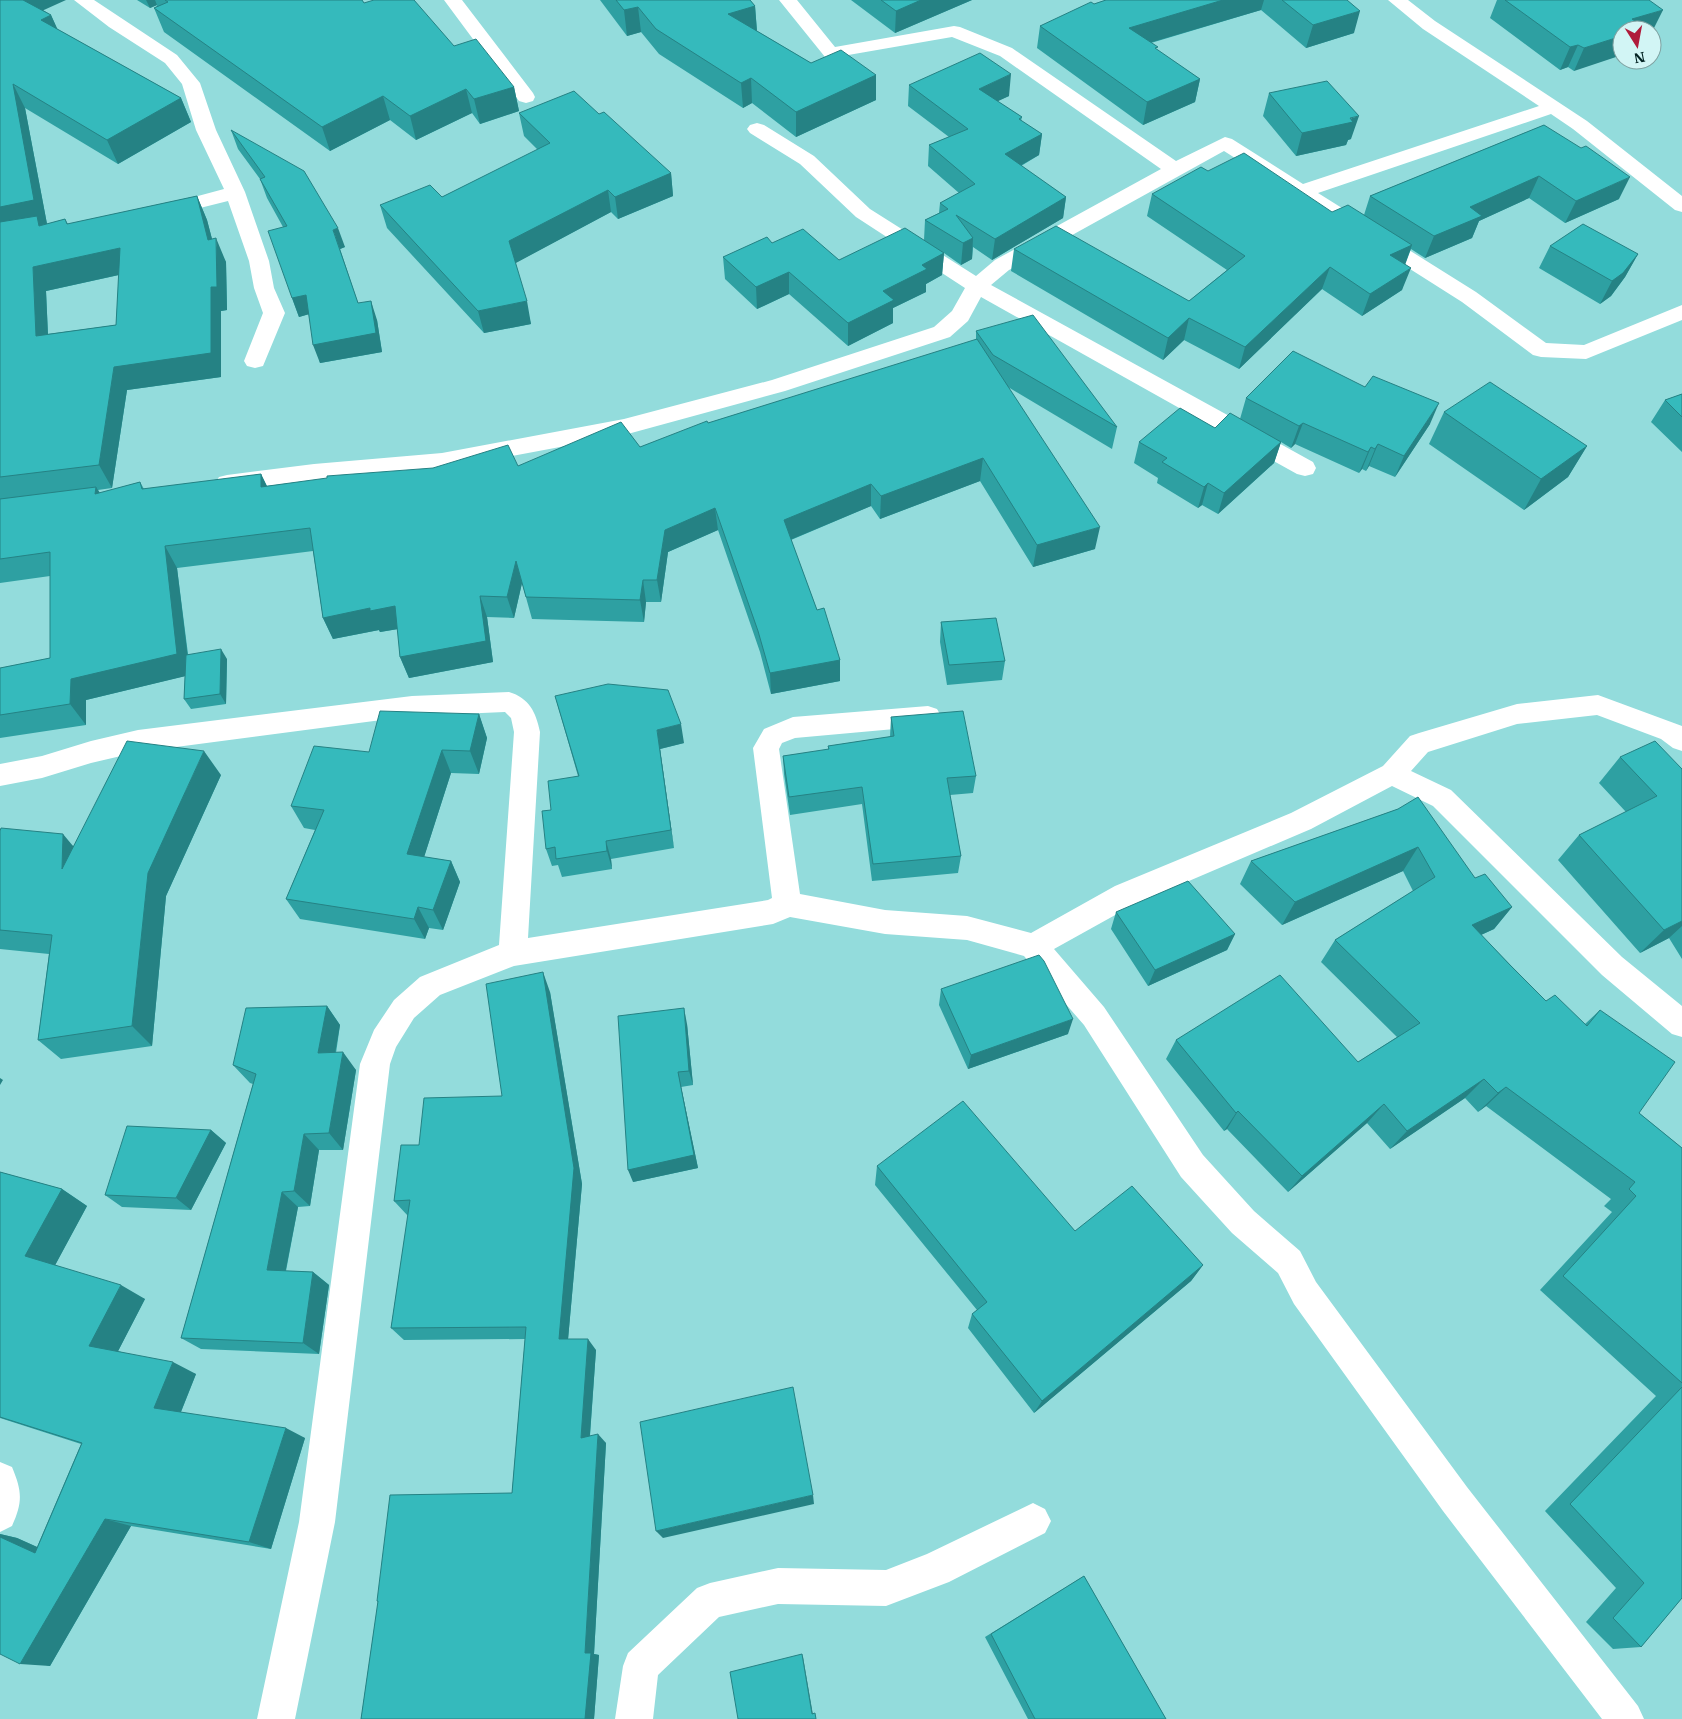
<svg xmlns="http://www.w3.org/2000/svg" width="1682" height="1719" font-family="'IBM Plex Serif',serif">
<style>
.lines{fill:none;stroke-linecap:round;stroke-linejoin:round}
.minor{fill:#fff;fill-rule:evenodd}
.wall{fill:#2ea0a2;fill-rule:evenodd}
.shaded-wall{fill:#258284}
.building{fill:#35babc;stroke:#258284;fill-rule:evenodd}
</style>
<rect width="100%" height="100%" fill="#93dcdc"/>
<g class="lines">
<path class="minor" d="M74,0h20l83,55 23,28 16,47 29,62 24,69 5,27 11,25 -22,53 -8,2 -8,-2 -3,-5 19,-48 -9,-25 -5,-27 -21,-60 -64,16 -7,-2 -3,-4 3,-4 67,-18 -28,-59 -14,-46 -17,-21 -56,-36z
M444,0h18l71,93 2,4 -2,4 -7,2 -7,-2z
M779,0h18l38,47 119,-21 6,1 52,21 164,113 49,-24 7,2 71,45 236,-78 -116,-77 -35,-29h20l27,21 152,100 95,75v16l-7,-2 -102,-81 -22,-15 -233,79 158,99 70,51 38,2 98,-40v15l-96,39 -45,-2 -8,-2 -71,-53 -238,-151 -215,119 -18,15 322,177 3,6 -3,6 -8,2 -8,-2 -316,-177 -13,24 -18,16 -165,54 -161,44 -182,34 -128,11 -87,11 -8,-2 -4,-6 4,-6 8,-2 87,-11 128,-11 182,-34 148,-39 162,-53 18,-16 13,-23 -109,-71 -56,-53 -50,-31 -3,-4 3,-4 7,-2 7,2 50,31 56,53 106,67 19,-16 166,-91 -161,-113 -48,-19 -121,21 -6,-1z
M509,692c20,6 27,20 31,40l-12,206 240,-38 4,-2 -19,-150 11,-19 29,-12 135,-11 9,3 4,7 -4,7 -9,3 -133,12 -13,5 -3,6 21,145 85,16 82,6 64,17 84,-47 176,-73 92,-47 27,-30 9,-3 98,-29 81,-9 84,31v25l-9,-3 -12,-9 -64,-24 -80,9 -89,28 -17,19 40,19 171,167 60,49v31l-10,-3 -70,-59 -169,-169 -41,-20 -81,43 -176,75 -81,45 50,58 99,148 51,56 46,40 16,31 151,205 171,219 6,13h-42l-159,-208 -149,-207 -16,-31 -46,-40 -51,-56 -97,-152 -60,-69 -57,-16 -82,-6 -95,-17 -17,7 -259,42 -74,29 -26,23 -18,29 -6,17 -55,458 -40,197h-38l42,-197 61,-458 14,-34 20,-30 26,-23 79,-32 15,-213 -3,-14 -6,-6 -93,4 -274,36 -47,11 -49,15 -42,8v-22l42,-8 49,-15 47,-11 274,-34z
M0,1462l12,5c10,24 11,35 0,59l-12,6z
M1033,1503l12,6 6,12 -6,12 -96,49 -63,24 -108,-2 -59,13 -61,58 -5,44h-38l8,-53 5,-13 69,-65 13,-5 68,-15 108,2 41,-16z"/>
</g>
<path class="wall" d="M0,0l43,10 8,5 6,14 124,69 10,24 -73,42 -93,-56 22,116 18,-5 3,5 129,-28 10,24 5,19 14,23 1,48 -6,1v66l-94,13 -15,98 -14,2 2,3 40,-11 4,7 117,-15 6,12 251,-20 122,-19 68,-24 268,-83v-9l141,96 -5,22 -104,-62 87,162 -62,18 -53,-86 -100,38 -9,-13 -80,34 26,70 23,50v21l-69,13 -11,-42 -42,-122 -50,22 -7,50h-15l-2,20 -112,-3 -10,-36 -8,35 -27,-1 6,45 -84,16 -9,-21 -2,-28 -18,3 -1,-2 -46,9 -10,-21 -10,-67 -136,17 11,86 39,5 -1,45 -35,5 -7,-10 1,-23 -99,24v25l-86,13v-70l50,-10v-82l-50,7zM119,275l-3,50 -68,9 -2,-43z
M137,0h225l2,3 90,43 60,41 5,24 -39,13 -8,-11 -56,27 -26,-20 -60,31 -166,-119 -10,-24 3,-2v-1l-7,3z
M600,0h150l5,6 2,25 54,32 65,12v25l-80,37 -44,-34 -9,5 -84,-54 -18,-22 -14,4z
M851,0h121l-77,33z
M1106,0h241l7,33 -48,15 -45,-38 -110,33 6,7 43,29 -5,23 -52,23 -106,-77 3,-22 54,-22z
M1497,0h152l3,32 -30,-2 -48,41 -6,-4 -8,3 -70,-52z
M909,85l100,11 -12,5 25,16 -1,4 21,13 -3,21 -18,11 45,31 -3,21 -71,42 -19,-13 -1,12 -11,6 -17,-12 -2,22 -16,9v8l-33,16v15l-45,23 -59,-52 -32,15 -32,-30 -2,-22 49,-14 67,17 85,-20 1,-20 14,-7 1,-10 19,-10 -31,-27 1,-21 20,-8 -41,-31z
M1269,93l82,46 -3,1 -2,5 -50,11 -33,-40z
M519,113l80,1 72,59 2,23 -55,23 -7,-7 -96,51 16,61 -47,9 -97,-105 -7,-23 62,-8 96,-47 -14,-14z
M1544,125l75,74 -54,24 -36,-25 -50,23 -7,17 -47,20 -14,-9 -6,16 -3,25 -40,26 -40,-27 -83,80 -55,-29 -21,20 -152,-89 3,-22 175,52 38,-31 -80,-54 5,-22 56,-23 124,41 32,3 6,-19z
M231,130l114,117 -5,2 18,54 19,17 5,32 -62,11 -11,-49 -10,3 -7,-19 -9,-71 -16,-29 -7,-19 -22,-30z
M1550,246l88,8 -13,23 -14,19 -11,8 -61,-36z
M1682,394v58l-31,-30 14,-22z
M1246,398l184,26 -35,53 -26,-11 -3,5 -4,-2 -3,4 -64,-29 -4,4 -10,-6 -7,21 -56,51 -16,-9 -4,3 -41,-25 1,-5 -24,-15 5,-21 76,-14 25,-9z
M1444,412l143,34 -19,31 -44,33 -95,-66z
M941,622l64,39 -3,19 -55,5 -7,-43z
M555,696l129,47 -24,6 14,99 -63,11 1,10 -50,8 -4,-12 -6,1 -6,-17 5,-39 27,-34z
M479,714l8,24 -8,36 -28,-1 -27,84 27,4 9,21 -17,48 -14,-2 -4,11 -125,-20 -14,-20 29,-69 -11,-2 -13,-22 78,-54z
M891,717l85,59 -3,17 -23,2 11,61 -3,17 -86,8 -10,-77 -72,11 -6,-41 -1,-18 45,-6v-4l62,-9z
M1620,757l62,12v190l-13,-21 -29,15 -82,-93 21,-25 47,-23 -27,-29z
M221,775l-55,121 -14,150 -91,13 -23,-19 11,-86 -49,-5v-118l74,15z
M1398,809l77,69 37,29 -18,22 -13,6 65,66 39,23 15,-14 39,103 43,35v450l-41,49 -28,2 -27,-27 30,-34 -71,-77 111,-115 -116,-106 72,-78 -8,-6 7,-7 -125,-93 -8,6 -13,-14 -75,51 -23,-26 -79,69 -61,-63 -3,2 -58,-72 10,-19 182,22 39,-25 -76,-75 14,-22 78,-49 -10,-20 -121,54 -42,-41 11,-23z
M1116,912l119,22 -8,16 -79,36 -37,-57z
M941,989l127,45 -100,35 -29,-64z
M550,992l32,192 -14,155 28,11 -6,86 16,7 -12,211 5,1 -5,64h-233l17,-117 -1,-1 135,-108 13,-154 -121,1 -13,-12 17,-112 -14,-15 25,-56 83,-49z
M327,1006l13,19 -4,28 20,17 -13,80h-24l-9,56 -12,1 -12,64 27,1 16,13 -10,69 -118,-5 -20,-11 72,-254 -3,-1 -17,-18z
M687,1024l6,61 -12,2 17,81 -65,14z
M211,1130l15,13 -35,67 -69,-3 -17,-12z
M877,1166l198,65 128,34 -12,16 -157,132 -66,-85 4,-14 5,-4 -102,-125z
M0,1172l62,17 25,17 -32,59 90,34 -27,52 78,23 -15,38 124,26 -34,111 -140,-23 -81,140 -50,-12v-120l17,4 20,9 44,-103 -81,-26z
M1084,1576l82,143h-138l-43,-82z"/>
<path class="shaded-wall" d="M15,0h51l-42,19z
M146,0h9l2,5 -7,3z
M921,0h51l-77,33 1,-22z
M1223,0h41l-3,10 -136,40 4,-22z
M755,6l2,26 -29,-18z
M638,7l3,25 -14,4 -3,-26z
M1663,10l-11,22v-2h-25l5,-11z
M1360,11l-6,22 -48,15 7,-23z
M51,15l11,24 -21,-19z
M1622,36v19l-48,16 10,-23z
M1578,45l-10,22 -8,3 10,-23z
M1011,74l-2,22 -32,15 2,-22z
M876,75v25l-80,37v-25z
M751,78l1,25 -9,5 -2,-25z
M1200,79l-5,23 -52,23 4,-23z
M13,84l12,24 22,116 -47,9v-26z
M514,87l5,24 -39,13 -6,-25z
M466,89l6,24 -56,27 -6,-24z
M383,96l7,24 -60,31 -8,-24z
M181,98l10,24 -73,42 -11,-24z
M1359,116l-8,23 -3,1 -2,5 -50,11 6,-23z
M1042,134l-3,21 -37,21 3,-22z
M671,173l2,23 -55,23 -3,-22z
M1539,176l-10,22 -50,23 -7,17 -47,20 9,-22 36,-29z
M1630,177l-11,22 -54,24 11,-22z
M608,190l3,22 -97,52 -5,-23z
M197,196l10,24 10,38 -1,-20 10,24 1,48 -6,1v66l-94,13 -15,98 -13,-23 15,-98 94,-127z
M1066,197l-3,21 -71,42 3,-21z
M338,228l7,19 -5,2 -7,-19z
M973,238l-1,21 -11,6 2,-22z
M1412,245l-8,22 -14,-12z
M120,248l12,24 -86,19 3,68 -13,-23 -3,-69z
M944,253l-2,22 -16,9v8l-33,16v15l-45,23v-23l35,-32 39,-26z
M1638,254l-13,23 -14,19 -11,8 12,-23z
M1330,267l-8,22 -83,80 6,-22z
M1411,268l-9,22 -40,26 8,-22z
M789,272v22l-32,15 -1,-22z
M306,295l7,18 -14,4 -7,-19z
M371,301l6,19 5,32 -62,11 -7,-18z
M527,301l4,23 -47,9 -6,-22z
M1189,318l-5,22 -21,20 5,-22z
M1439,403l-9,21 -35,53 9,-21z
M1303,423l-8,21 -4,4 8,-22z
M1281,442l-7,21 -56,51 6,-21z
M1378,444l-9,22 -3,5 9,-22z
M1587,446l-19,31 -44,33 17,-31z
M1371,447l-9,22 -3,4 9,-21z
M983,458l-3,23 -100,38 1,-23z
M261,474l11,23 -11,-10z
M1208,483l-6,22 -4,3 6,-21z
M871,484v22l-86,36 -1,-22z
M96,487l14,22 -15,-15z
M715,508l3,22 -50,22 -7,50 -4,-22 8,-50z
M1100,527l-5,22 -62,18 4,-22z
M165,546l12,22 13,107 -104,25v25l-16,-21 1,-25z
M516,561l6,22 -8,35 -7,-21z
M643,580l3,22 -2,20 -4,-22z
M480,596l7,21 6,45 -84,16 -9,-21z
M395,606l9,22 -24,4 -1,-2 -46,9 -10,-21 47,-10z
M221,649l6,10 -1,45 -6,-10z
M840,660v21l-69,13 -1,-21z
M479,714l8,24 -8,36 -9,-23z
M681,724l3,19 -24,6 14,99 -3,-18 -14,-100z
M442,750l9,23 -33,103 -11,-22z
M204,751l17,24 -55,121 -14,150 -20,-20 16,-153z
M63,834l20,24 -21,11z
M606,841l5,18 1,10 -5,-18z
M1418,847l-15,24 -121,54 13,-23z
M451,861l9,21 -17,48 -10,-20z
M418,907l11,21 -4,11 -11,-20z
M1512,907l-18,22 -40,18 18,-22z
M1682,921v5l-13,12 -29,15 24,-23z
M1235,934l-8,16 -79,36 7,-16z
M543,972l7,20 32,192 -15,167 -8,-12z
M327,1006l13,19 -8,46 -14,-18z
M684,1008l3,16 6,61 -4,-14z
M1073,1019l-5,15 -100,35 3,-14z
M343,1052l13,18 -13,80 -14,-17z
M678,1072l20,96 -65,14 -5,-12z
M0,1078l3,2 -3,5z
M1484,1079l-19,19 -75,51 17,-18z
M1506,1087l-20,19 -8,6 20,-19z
M1384,1104l-17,19 -79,69 14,-16z
M1238,1111l-11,18 -3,2 12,-18z
M211,1130l15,13 -35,67 -15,-12z
M304,1134l15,16 -9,56 -16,-15z
M62,1189l25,17 -35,65 -27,-15z
M282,1192l16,15 -15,77 -16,-14z
M1203,1265l-12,16 -157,132 8,-12z
M313,1272l16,13 -10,69 -16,-11z
M121,1285l24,14 -31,60 -25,-13z
M588,1339l8,11 -7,97 -8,-9z
M173,1362l23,12 -18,45 -24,-11z
M286,1428l19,10 -34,111 -22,-7z
M598,1434l8,9 -12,211 5,1 -5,64h-9v-66z
M813,1495l1,9 -151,34 -7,-7z
M105,1519l26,7 -81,140 -30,-2z
M0,1534l17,4 47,21 -29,-6 -35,-16z
M802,1654l1,3 10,58 -1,-1z"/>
<path class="building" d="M0,0h23l28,15 -10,5 140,78 -74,42 -94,-56 21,116 -34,7z
M165,0h197l2,3 10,-3h40l40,46 22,-7 38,48 -40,12 -8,-10 -56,27 -27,-20 -61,31 -168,-119 14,-6z
M616,0h134l5,6 -27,8 83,49 30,-13 35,25 -80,37 -45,-34 -10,5 -85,-54 -18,-22 -14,3z
M881,0h40l-25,11z
M1106,0h117l-94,28 29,19 -3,1 45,31 -53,23 -107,-76 51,-24 3,2z
M1282,0h65l13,11 -47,14z
M1505,0h144l14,10 -31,9 13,9 -5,2h-18v6l-38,12 -6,-3 -8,2z
M980,53l31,21 -32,15 43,28 -3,2 23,15 -37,20 61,43 -71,42 -39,-24 17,23 -10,5 -38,-23 23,-11 -8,-6 35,-19 -46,-39 39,-16 -59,-44z
M1327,81l32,35 -9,2 3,4 -51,11 -33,-40z
M574,91l25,23 5,-2 67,61 -56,24 -7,-7 -99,51 18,60 -49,10 -98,-106 50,-20 12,12 108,-54 -31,-30z
M1544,125l37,23 5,-2 44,31 -54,24 -37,-25 -69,31 12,9 -48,20 -64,-40z
M231,130l73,41 34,57 -5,2 25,73 13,-2 5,32 -63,12 -7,-50 -14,3 -24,-67 19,-5 -27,-47 5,-2z
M1244,153l88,59 16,-7 64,40 -22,10 21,13 -41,26 -40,-27 -85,80 -56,-29 -21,20 -154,-89 42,-23 133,75 56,-45 -93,-62 49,-27 7,4z
M197,196l11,44 8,-2 1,49h-6v66l-97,14 -15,98 -99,12v-255l37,-6 2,10 26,-7 2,5zM120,248l-4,77 -80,11 -3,-69z
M1583,224l55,30 -15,19 -11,8 -62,-35z
M905,228l39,25 -22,12 5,4 -44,22 11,9 -46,23 -59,-51 -33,15 -33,-30 44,-20 5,6 31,-14 36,31z
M1033,315l84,112 -124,-72 -17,-24z
M977,339l123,188 -63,18 -54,-87 -102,38 -10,-12 -87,36 33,90 7,-2 16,52 -70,13 -12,-42 -43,-123 -50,22 -8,50h-14l-3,20 -114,-3 -10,-36 -9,36 -27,-1 6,45 -86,16 -5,-51 -25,5v-3l-47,10 -13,-90 -145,18 12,108 -106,25 -1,25 -70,11v-47l50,-10v-106l-50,7v-60l96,-12 -1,7 45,-12 2,7 119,-15v13l66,-9v-2l106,-8 75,-23 10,21 103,-44 19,25 67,-26 1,2z
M1293,351l72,36 8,-11 66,27 -35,53 -26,-12 -3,5 -4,-2 -3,5 -65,-29 -4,3 -53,-28z
M1490,382l97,64 -46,33 -97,-67z
M1682,394v23l-17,-17z
M1180,408l35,20 15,-15 51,29 -57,51 -16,-10 -4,4 -42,-25 5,-4 -28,-16z
M996,618l9,43 -56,4 -8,-43z
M221,649l-1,45 -36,5 2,-44z
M608,684l60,6 13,34 -24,6 14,100 -65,11 1,10 -51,8 -1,-12 -9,2 -4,-38 9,-1 -3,-29 31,-5 -24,-80z
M380,711l99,3 -9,37 -28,-1 -35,104 44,7 -18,49 -15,-3 -4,12 -128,-20 38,-89 -33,-4 23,-60 55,6z
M963,711l13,65 -29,2 14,78 -88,8 -11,-77 -73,10 -6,-41 46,-7 -1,-3 66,-10 -3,-19z
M127,741l77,10 -56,122 -16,153 -94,14 14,-105 -52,-5v-99l1,-3 62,6 -1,35z
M1655,741l27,28v152l-18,9 -85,-95 78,-39 -37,-39z
M1418,797l57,81 10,-4 27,33 -40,18 38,40 36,36 9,-6 32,31 13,-16 75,52 -36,51 43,35v235l-119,-107 73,-80 -7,-7 6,-7 -129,-95 -8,6 -14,-14 -77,52 -23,-27 -82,72 -64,-65 -2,2 -60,-73 104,-65 78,87 62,-39 -85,-83 100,-63 -17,-30 -123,55 -44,-41 147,-52z
M1188,881l47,53 -80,36 -39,-58z
M1039,955l5,6 29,58 -102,36 -30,-66z
M543,972l31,196 -15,171h29l-7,99 17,-4 -13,219h6l-6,66h-224l17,-118h-1l13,-106 122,-2 14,-166 -135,1 19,-128 -16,1 7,-56h18l5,-47 78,-2 -16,-112z
M327,1006l-9,47 25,-1 -14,81 -25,1 -10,57 -12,1 -15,78 46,2 -10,71 -122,-5 75,-264 -23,-9 13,-57z
M684,1008l5,63 -11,1 16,83 -66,15 -10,-154z
M963,1101l112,130 57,-45 71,79 -161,136 -70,-87 15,-12 -110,-136z
M127,1126l84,4 -35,68 -71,-3z
M0,1172l62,17 -37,67 96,29 -32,61 84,16 -19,46 132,20 -37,114 -144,-23 -85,145 -20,-10v-117l35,16 47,-110 -82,-26z
M793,1387l20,108 -157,36 -16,-109z
M1682,1387v211l-41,49 -28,-29 31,-35 -74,-79z
M1084,1576l82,143h-131l-44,-85z
M802,1654l10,60 3,-1 1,6h-78l-8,-47z"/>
<g transform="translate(1637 45) rotate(169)"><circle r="24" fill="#d2f5f5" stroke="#7fa1a1"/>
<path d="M0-4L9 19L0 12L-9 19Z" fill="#af1b3b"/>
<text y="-8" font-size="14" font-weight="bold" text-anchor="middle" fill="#022222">N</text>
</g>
</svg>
